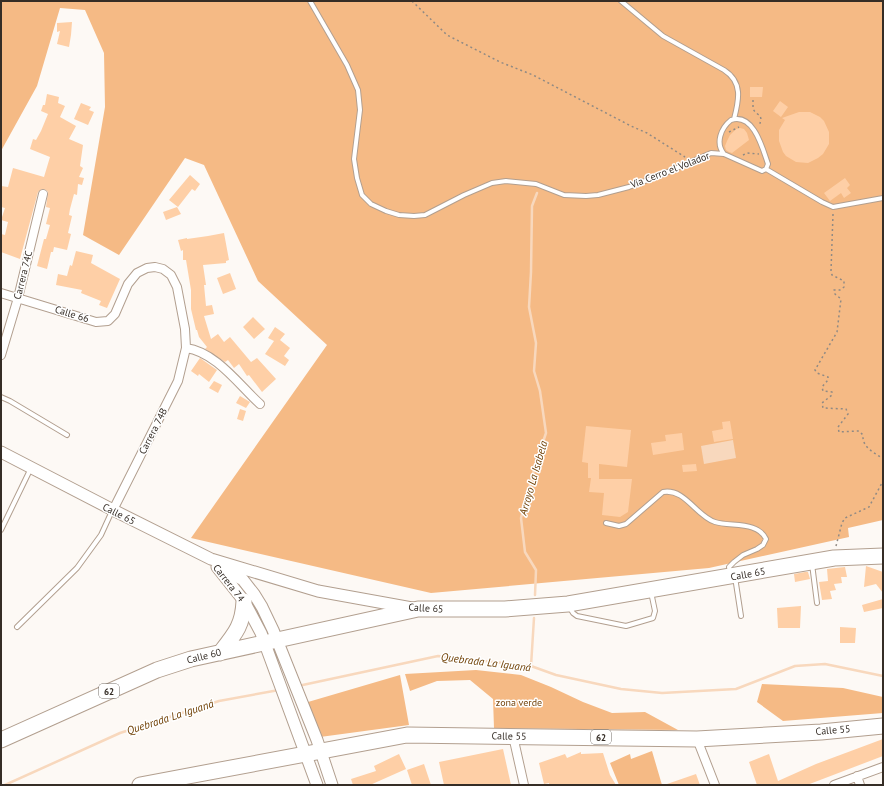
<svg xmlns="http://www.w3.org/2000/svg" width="884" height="786" font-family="'PT Sans',sans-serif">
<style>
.green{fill:#f5ba85}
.water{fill:#f8d8bd}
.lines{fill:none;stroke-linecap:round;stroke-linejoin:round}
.stream{stroke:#f8d8bd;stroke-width:2.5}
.building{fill:#fecfa6}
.lane-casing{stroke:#b29f8f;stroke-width:6}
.street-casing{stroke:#b29f8f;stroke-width:10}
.secondary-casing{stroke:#b29f8f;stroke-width:13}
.highway-casing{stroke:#b29f8f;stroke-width:17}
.path{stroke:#908a84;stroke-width:1.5;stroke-dasharray:2 3;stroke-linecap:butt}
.lane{stroke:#fff;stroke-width:4}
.street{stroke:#fff;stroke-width:8}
.secondary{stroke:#fff;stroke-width:11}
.highway{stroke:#fff;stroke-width:15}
.labels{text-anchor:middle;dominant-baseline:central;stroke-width:3;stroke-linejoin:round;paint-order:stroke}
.shield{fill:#fff;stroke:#726c67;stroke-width:1}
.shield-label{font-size:9px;font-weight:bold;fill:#352d26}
.street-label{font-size:10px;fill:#352d26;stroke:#fff}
.park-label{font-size:10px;fill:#76450d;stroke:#fff}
.water-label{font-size:11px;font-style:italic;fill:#704004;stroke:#fff}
</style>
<rect width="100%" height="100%" fill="#fdf9f5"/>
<path class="green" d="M1,1h882v519l-35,8 1,9 -140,31 -278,25 -240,-55 136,-193 -69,-64 -54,-116 -19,-7 -66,97 -36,-20 22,-128 -1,-54 -19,-43 -25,-2 -23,78 -36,65z
M476,670l45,5 30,12 32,15 29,11 33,-1 33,18 -184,-2 -1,-29 -23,-19 -33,1 -27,10 -5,-17z
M400,675l9,50 -89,12 -12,-35z
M762,684l81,4 40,9v16l-100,8 -26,-19z
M652,751l10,34h-43l-9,-22 20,-9 1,5z"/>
<path class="water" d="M733,440l3,18 -32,6 -3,-18z"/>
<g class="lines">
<path class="stream" d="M535,595l1,-25 -11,-18 -4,-34 14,-52 11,-33 -6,-42 -6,-20 2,-28 -7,-36 2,-35 1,-66 5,-13
M531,666l3,-48
M298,686l140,-30 93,10 25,9 65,14 41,4 74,-4 59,-23 30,-2 58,12
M5,785l115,-52 99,-32 60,-11"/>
</g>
<path class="building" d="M72,22l-1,13 -2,12 -12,-3 3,-13 -3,1v-9z
M750,87h13l-1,10h-12z
M47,94l12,3 -1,6 7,3 -5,11 16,9 -7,13 14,6 -3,21 3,2 -4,9 5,1 -2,7 -4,-1 -1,11 -3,-1 -4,15 -1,6 3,1 -4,17 3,1 -4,16 -13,-3 -1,5h-2l-4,17 -10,-3 7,-27h2l4,-14 -4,-1 4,-16 -4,-1 2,-15 -2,-2 -4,-1 -4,3 -18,67 -19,-7v-18l4,1 3,-13 -7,-2 4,-12 -4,-1v-21l7,1 5,-19 31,9 6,-20 -20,-8 3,-10 3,1 5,-9 7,-17 -7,-3 2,-6h2z
M780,101l8,6 -7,10 -8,-6z
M81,103l10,4 -2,3 5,2 -6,13 -14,-6z
M799,112h11l10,5 4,4 5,11v12l-6,10 -5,4 -10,5 -12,-1 -10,-6 -3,-4 -4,-11v-11l6,-10 -3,-2z
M740,128l4,1 3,4 2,7 -17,13 -3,-1 -3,-2 -1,-4 2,-5 3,-6 6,-6z
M190,175l10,9 -5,7 -3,-2 -14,18 -9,-7z
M845,178l5,7 -3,3 4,5 -7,5 -3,-5 -11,8 -6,-8z
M177,207l4,7 -15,6 -3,-8z
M224,233l5,27 -3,1v2l-23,2 3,20h-2l2,21 6,-1 2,9 -10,2 7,23 7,-5 6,8 6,-5 21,25 6,-4 19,21 -14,13 -13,-17 -2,1 -8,-12 -5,4 -6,-8 -3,2 -20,-13 2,-2 -8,-10 -2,-7h-1l-5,-21v-19l-5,-30h-3v-10l-2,1 -3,-11 9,-2v1l21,-3z
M76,251l17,4 -2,8 29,16 -13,29 -8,-3 2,-4 -20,-8 1,-3 -26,-5 2,-11 9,2 3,-11 2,1z
M230,273l6,16 -13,5 -6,-16z
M253,317l12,12 -11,10 -11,-12z
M275,327l10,7 -5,6 10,8 -6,8 5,4 -4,6 -20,-12 9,-13 -6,-3z
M200,358l17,12 -8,12 -10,-8 -1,2 -7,-5z
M214,381l8,4 -4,8 -9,-5z
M240,396l10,6 -4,6 -10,-5z
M240,409l6,2 -3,10 -6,-2z
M730,421l3,18 -19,3 -2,-11 11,-2 -1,-7z
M586,426l45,4 -4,37 -28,-3v15h33l-4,33 -8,5 -18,-2 2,-22 -15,-1 2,-14h-3v-15l-6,-1z
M682,433l2,17 -31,5 -2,-12 15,-2 -1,-6z
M696,464l1,7 -14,1 -1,-7z
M866,566l17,6v21l-7,-9 -12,3z
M845,567l2,10h-6l1,6 -8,1 2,6 -6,1 2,8 -10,1 -3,-18 9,-1 -1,-12z
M805,572h3l2,7 -15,3 -1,-8z
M883,599v9l-19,4 -2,-7z
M801,606l-1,22h-22l-1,-20z
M840,627l16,1 -1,15h-15z
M883,739v17l-76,29h-50l-8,-23 20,-8 9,27 38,-17z
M503,749l8,36h-67l-5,-23z
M581,752v2l22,-1 7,22 6,10h-67v-2l-5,1 -5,-21 26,-9 2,4z
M399,754l7,15 -36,16h-17l-2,-6 25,-8 -2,-5z
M424,764l7,21h-19l-5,-15z
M696,774l4,11h-32l-1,-1z"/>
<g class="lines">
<g class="lane-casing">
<path id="lane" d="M310,1l37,64 11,25 2,20 -6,49 3,19 5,17 9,9 15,7 13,4 15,1 11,-1 39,-20 28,-12 14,-2 30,3 28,11 22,1 12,-1 31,-8 32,-12 50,-22 13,1 38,17 4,-2 2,-5c-5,-14 -14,-52 -37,-44 -10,8 -16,23 -7,34
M621,1l42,35 61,34c19,12 15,30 10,49
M766,169l56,33 11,5 50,-9
M1,397l9,4 57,34
M606,523l13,3 7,-2 37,-32c22,-4 33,24 52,30 16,5 43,-1 51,17l-3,6 -6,4 -14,6 -9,7 -5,5 1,6
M1,530l30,-62
M812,564l5,39
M735,577l6,39
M570,608l3,5 4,3 49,10 27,-8 2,-7 -4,-19
M17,627l60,-59 24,-33 11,-24"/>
</g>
<g class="street-casing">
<path id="street" d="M1,293l95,29 12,-1 7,-7 13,-30 9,-11 10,-5 8,-1 8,2 8,6 6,12 8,42 1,19 -8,33 -65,129
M186,348c30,4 53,37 74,56
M1,355l17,-57 25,-104
M513,736l11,49
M697,739l18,46
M857,776l3,9
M834,785l49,-18"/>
</g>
<g class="secondary-casing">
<path id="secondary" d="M1,452l112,58 98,49 107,32 94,17
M221,566l22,14 11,14 8,13 11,23 44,110 15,45
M217,567l27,34 17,32 56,152"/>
</g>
<g class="highway-casing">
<path id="highway" d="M220,653c15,-19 23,-28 24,-52
M1,740l156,-70 34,-11 227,-50h87l63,-5 266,-46 49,-2
M140,785l267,-50 290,4 124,-7 62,-6"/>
</g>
<path class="path" d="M412,1l35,34 53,27 33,13 98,51 16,7 38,24
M753,100v9c5,8 11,5 6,17
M729,132l10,-5
M743,155l4,-2 12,1
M833,214l-2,57 1,4 12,6v6l-4,3h-6l1,4 6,5 -4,33 -22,38 2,3 11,4v3l-6,7 1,4 9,1v3l-10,8 1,5 23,1 2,5 -10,13 1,5 20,-1 4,4c-1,13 11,17 20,24
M836,546l6,-23 3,-5 24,-11 14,-26"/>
<use href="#lane" class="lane"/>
<use href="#street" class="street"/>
<use href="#secondary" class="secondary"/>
<use href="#highway" class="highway"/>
</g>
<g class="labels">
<g class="shield">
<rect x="99" y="684" width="20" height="14" rx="3"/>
<rect x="591" y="730" width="20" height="14" rx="3"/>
</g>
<g class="shield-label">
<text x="109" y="691">62</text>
<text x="601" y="737">62</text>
</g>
<g class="street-label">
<text transform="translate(670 170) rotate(-21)">Vía Cerro el Volador</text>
<text transform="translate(23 275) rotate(-76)">Carrera 74C</text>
<text transform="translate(72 314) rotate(17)">Calle 66</text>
<text transform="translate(153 431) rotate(-63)">Carrera 74B</text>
<text transform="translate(119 514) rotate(27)">Calle 65</text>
<text transform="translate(748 574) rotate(-10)">Calle 65</text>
<text transform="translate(229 583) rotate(52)">Carrera 74</text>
<text transform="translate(426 608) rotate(3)">Calle 65</text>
<text transform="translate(204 656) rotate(-14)">Calle 60</text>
<text transform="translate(833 730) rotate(-5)">Calle 55</text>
<text transform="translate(509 736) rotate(1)">Calle 55</text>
</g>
<g class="park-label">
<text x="519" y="702">zona verde</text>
</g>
<g class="water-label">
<text transform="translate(533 478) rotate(-74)">Arroyo La Isabela</text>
<text transform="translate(486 662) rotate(7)">Quebrada La Iguaná</text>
<text transform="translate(170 717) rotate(-18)">Quebrada La Iguaná</text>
</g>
</g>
<rect width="884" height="786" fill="none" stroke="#352d26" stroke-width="4"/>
</svg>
